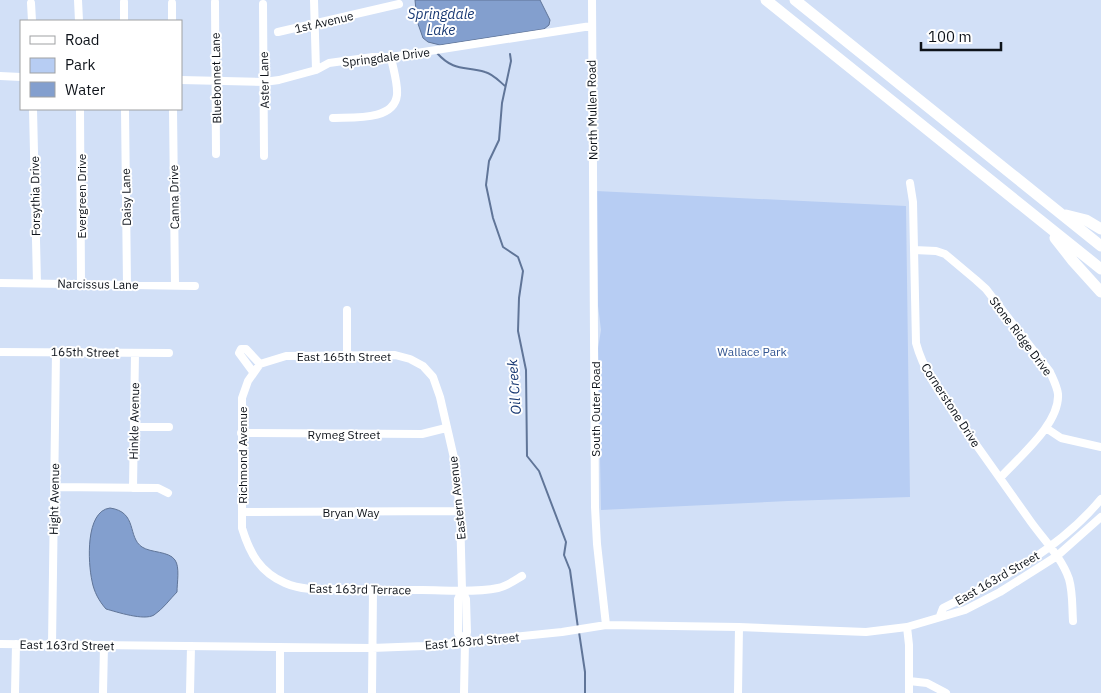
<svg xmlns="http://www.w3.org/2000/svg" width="1101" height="693" font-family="'IBM Plex Sans',sans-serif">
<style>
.green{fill:#b7cdf3}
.water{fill:#839fce;stroke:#607598}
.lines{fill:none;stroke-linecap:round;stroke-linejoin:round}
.stream{stroke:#607598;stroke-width:2}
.minor{stroke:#fff;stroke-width:8}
.highway{stroke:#fff;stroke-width:11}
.labels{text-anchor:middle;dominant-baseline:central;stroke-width:4;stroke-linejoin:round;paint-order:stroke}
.street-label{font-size:12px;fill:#0e131a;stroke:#fff}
.park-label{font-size:12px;fill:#335692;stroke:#fff}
.water-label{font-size:14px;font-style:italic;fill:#183973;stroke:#fff}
</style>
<rect width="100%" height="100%" fill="#d2e0f7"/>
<path class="green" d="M596,191l310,15 4,291 -122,4 -187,9 -3,-162 3,-18 -3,-24z"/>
<path class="water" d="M415,0h125l10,20 -1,5 -5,4 -104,16 -12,-3 -5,-4 -6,-17z
M110,508c28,4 17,29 32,39 9,6 27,4 33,13 5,7 2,23 2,32 -7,7 -14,17 -23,23 -10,6 -37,-3 -48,-6 -7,-8 -12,-17 -14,-28 -4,-18 -7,-70 18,-73z"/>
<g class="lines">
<path class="stream" d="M437,53c17,19 28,13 48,19 8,2 14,9 20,14
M510,54l1,7 -9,42 -3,37 -10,21 -3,24 7,33 10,29 15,10 5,14 -4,27 -1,33 8,39 1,86 12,15 27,71 -2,13 6,15 8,58
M579,632l6,40v21"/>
<path class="minor" d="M78,0l1,21
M314,0l2,70
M592,0l3,507 2,37 9,81
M124,2v19
M215,2l1,152
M31,3l1,18
M172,3v18
M263,4l1,152
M278,32l121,-28
M0,76l21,1
M181,80l83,2 15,-2 37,-10 13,-7 44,-6h18l200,-31
M33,109l4,174
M80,109l1,175
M125,109l2,176
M173,109l2,176
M333,118c20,-1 61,3 64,-23 1,-12 -4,-26 -6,-38
M910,183l3,19 3,141c9,33 30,58 49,86 22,31 44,62 66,93 13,18 31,36 38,57 4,14 3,28 4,42
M914,250l22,1 9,3 31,26 10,9 64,83c3,7 7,14 8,22 2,30 -39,63 -58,84
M0,283l195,3
M0,352l169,1
M347,355v-45
M253,372l-14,-19 2,-4h5l14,15
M134,427h35
M1046,428l15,10 40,9
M241,433l181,1 24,-6
M54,487l104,1 10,5
M133,488l2,-135
M242,512l218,-1
M462,590l-4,9v34l7,9
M940,616l3,-8c57,-28 117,-59 158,-109
M907,627l2,18v48
M0,644l372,4 52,-2 138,-14 44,-7 133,2 127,5 41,-5 58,-17 35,-18 57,-36 44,-39
M52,645l4,-293
M909,681l18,2 19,10
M15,693l1,-49
M103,693l1,-48
M190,693l1,-47
M280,693v-46
M372,693l1,-103
M464,693l1,-51 2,-10 -1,-33 -4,-9 -2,-79 -6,-53 -14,-61 -7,-20 -10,-11 -13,-7 -15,-4 -109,1 -26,8 -12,17 -6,17v130c8,26 18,44 43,55 18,8 38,6 57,6 26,1 53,1 80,1 23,0 53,3 76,-2 9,-2 16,-7 24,-12
M738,693l1,-66"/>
<path class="highway" d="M766,0l335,269
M795,0l306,246
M1066,215l20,5 15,9
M1055,238l18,23 28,31"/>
</g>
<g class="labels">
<g class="street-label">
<text transform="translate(324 22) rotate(-13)">1st Avenue</text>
<text transform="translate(386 57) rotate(-7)">Springdale Drive</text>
<text transform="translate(216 78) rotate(-91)">Bluebonnet Lane</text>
<text transform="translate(264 80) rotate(-91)">Aster Lane</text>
<text transform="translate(592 110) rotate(-91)">North Mullen Road</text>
<text transform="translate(35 196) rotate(-91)">Forsythia Drive</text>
<text transform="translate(81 196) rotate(-90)">Evergreen Drive</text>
<text transform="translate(126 197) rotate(-91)">Daisy Lane</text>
<text transform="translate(174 197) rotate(-91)">Canna Drive</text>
<text transform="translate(98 284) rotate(1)">Narcissus Lane</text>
<text transform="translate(1021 336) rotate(53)">Stone Ridge Drive</text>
<text transform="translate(85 352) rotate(1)">165th Street</text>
<text x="344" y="356">East 165th Street</text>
<text transform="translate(951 405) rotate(57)">Cornerstone Drive</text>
<text transform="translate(595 409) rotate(-90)">South Outer Road</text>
<text transform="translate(134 421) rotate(-89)">Hinkle Avenue</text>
<text x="344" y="434">Rymeg Street</text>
<text transform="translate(242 455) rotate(-90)">Richmond Avenue</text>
<text transform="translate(457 498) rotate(-96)">Eastern Avenue</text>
<text transform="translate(54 499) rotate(-89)">Hight Avenue</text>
<text x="351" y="512">Bryan Way</text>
<text transform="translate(997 578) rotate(-30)">East 163rd Street</text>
<text transform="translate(360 589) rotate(1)">East 163rd Terrace</text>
<text transform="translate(472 641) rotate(-5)">East 163rd Street</text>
<text transform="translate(67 645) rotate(1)">East 163rd Street</text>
</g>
<g class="park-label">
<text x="752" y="351">Wallace Park</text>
</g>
<g class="water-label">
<text x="441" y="14">Springdale<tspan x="441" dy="16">Lake</tspan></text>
<text transform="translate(514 387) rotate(-94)">Oil Creek</text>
</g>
</g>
<rect x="20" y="20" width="162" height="90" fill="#ffffff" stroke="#9fa1a3"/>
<rect x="30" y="36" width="25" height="8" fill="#ffffff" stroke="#9fa1a3"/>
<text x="65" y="45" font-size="15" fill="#0e131a">Road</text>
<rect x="30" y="58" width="25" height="15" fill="#b7cdf3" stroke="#9fa1a3"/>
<text x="65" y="70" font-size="15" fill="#0e131a">Park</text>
<rect x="30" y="82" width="25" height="15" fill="#839fce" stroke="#9fa1a3"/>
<text x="65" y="95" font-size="15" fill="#0e131a">Water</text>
<path d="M921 42v8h80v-8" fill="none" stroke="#0e131a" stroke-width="2.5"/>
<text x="928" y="42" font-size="15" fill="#0e131a" stroke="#ffffff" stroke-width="4" paint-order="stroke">100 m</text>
</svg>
